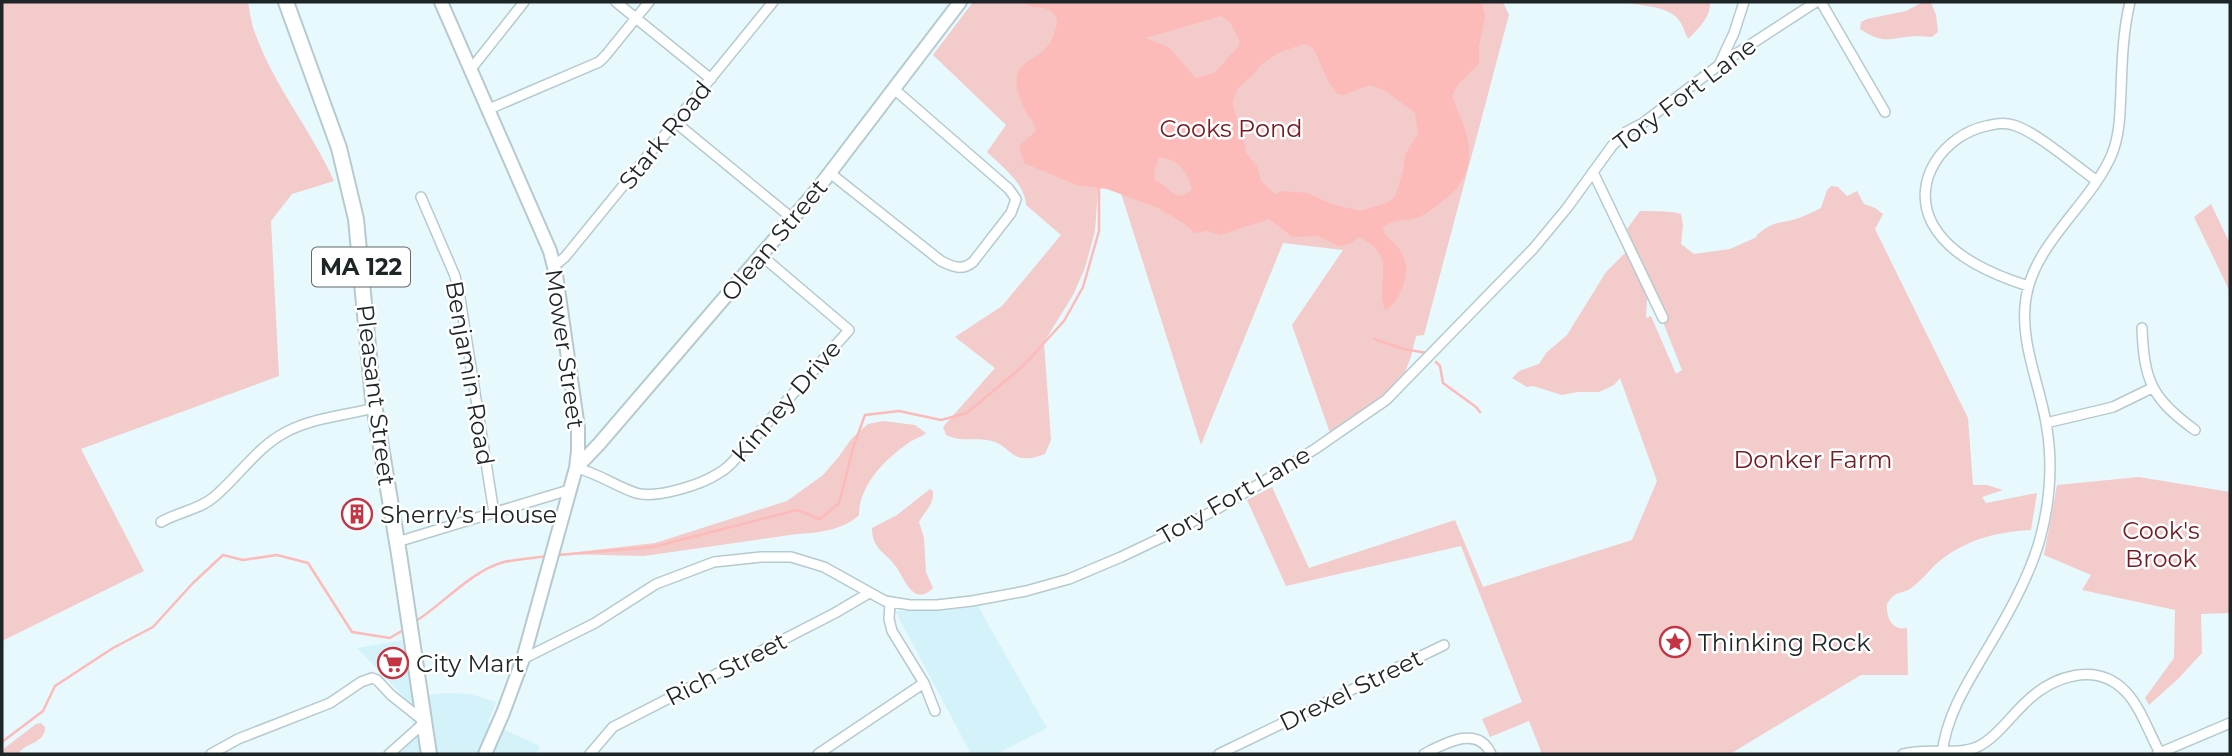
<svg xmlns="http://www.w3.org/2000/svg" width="2232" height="756" font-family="Montserrat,sans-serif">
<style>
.built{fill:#d3f2fa}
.green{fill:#f3cbca;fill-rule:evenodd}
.water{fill:#fcbab9;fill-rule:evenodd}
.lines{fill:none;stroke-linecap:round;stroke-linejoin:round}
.stream{stroke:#fcbab9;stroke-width:2.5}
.street-casing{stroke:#b5cacf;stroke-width:12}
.secondary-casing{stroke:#b5cacf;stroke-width:16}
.primary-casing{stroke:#b5cacf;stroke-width:18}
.street{stroke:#fff;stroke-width:9}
.secondary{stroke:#fff;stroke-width:12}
.primary{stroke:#fff;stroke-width:14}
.labels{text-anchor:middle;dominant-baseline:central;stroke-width:5;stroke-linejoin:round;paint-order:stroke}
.shield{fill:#fff;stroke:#616668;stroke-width:2}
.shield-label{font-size:23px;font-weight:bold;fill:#1d2527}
.street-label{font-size:24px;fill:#1d2527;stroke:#fff}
.park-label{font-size:24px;fill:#751923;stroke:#fff}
.poi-label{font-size:24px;fill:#1d2527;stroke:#fff;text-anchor:start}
</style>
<rect width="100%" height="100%" fill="#e7f9fd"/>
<path class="built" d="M978,606l69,122 -50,26h-26l-76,-143h48z
M403,640l9,57 35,-4 23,1 26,8 -8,20 52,24 -3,8h-138l16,-16 -5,-35 -53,-55z"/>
<path class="green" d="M2,2h246c2,10 3,21 7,31 19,53 56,97 79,148l-42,13 -21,27 8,155 -198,73 63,122 -142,70z
M973,2h530l6,13 -85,320 -8,1 -5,21 -6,15 -10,11 -12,13 -53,37 -38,-108 51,-75 -60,-7 -82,202 -81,-255 -13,-3 -9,2 -3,42 -10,37 -12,27 -29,47 7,98 -6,14c-8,3 -17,6 -27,3 -8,-3 -14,-12 -23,-15 -15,-6 -34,1 -49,-7l-3,-8 52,-59 -40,-31 47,-31 59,-71 -35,-30c-1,-22 -25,-39 -39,-53l19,-27 -73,-70z
M1623,2h87c1,15 -12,27 -22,37 -3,-5 -4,-11 -7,-16 -10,-18 -41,-17 -58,-21z
M1923,2h8l5,13 2,17 -6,5c-6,0 -11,-1 -17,-1 -26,2 -31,9 -55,-7l1,-7 6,-3 39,-8z
M1831,186l7,1 9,9 10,-5 7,13 11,4 8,6 -8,15 93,189 5,67h14l16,5 -21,7 4,6 51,-10 -6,37c-36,2 -67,10 -95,34 -7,7 -20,22 -28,26 -12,5 -12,1 -21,14 -1,12 4,27 20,24l1,47h-47l-131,79h-188l-13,-33 -39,16 -8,-18 40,-17 -61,-156 -175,40 -39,-86 25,-13 37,81 146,-48 28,67 149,-47 25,-59 -37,-103 -6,7 -15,7h-21l-16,3 -29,-9 -6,1 -15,-9 7,-7 20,-7 8,-12 20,-17 39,-63 20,-20 4,-16 -3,-7 13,-18c10,0 33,0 41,3l2,11 -2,19 13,10 36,-5 27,-12 -1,-1c19,-17 22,-11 43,-18 8,-3 15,-7 22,-10l6,-18zM1648,284l34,86 -6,4 -25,-58 -5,2z
M2211,204l19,40v48l-36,-75z
M883,421l32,4 11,8c-6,5 -13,6 -19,11 -23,16 -48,42 -48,71 -15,15 -42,18 -62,19l-153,22 -83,-2 94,-11 132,-42 36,-26 14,-16 15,-21 16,-14z
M2139,477l91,15v121l-29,1 1,39 -24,26 -29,26 -4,-7 29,-40 1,-48 -93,-20 9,-15 -47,-20 13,-70z
M930,489l3,2c1,15 -8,19 -14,31l5,16 2,34 7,16c-19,19 -28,-8 -36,-20 -11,-16 -25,-18 -25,-40l25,-13z
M41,723l4,4c0,17 -19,15 -27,27h-16v-4l34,-26z"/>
<path class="water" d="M1024,2h458l3,15 -6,29v17l-21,22 -6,10c3,11 8,21 12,31 10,29 6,54 -19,73 -8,6 -17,14 -26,18 -12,5 -25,1 -36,10 1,9 6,10 12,17 13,14 14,28 6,46 -3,9 -8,16 -16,20 -11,-29 15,-53 -26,-73l-10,7 -11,2 -20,-10 -25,1 -24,-18 -49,16 -13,-4 -12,2 -13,-11 -24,-14 -51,-19 -30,-4 -53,-22 -5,-17 17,-15c-1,-8 -6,-12 -10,-19 -5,-9 -11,-26 -9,-36 2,-13 17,-17 26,-25 7,-6 11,-15 13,-24 2,-6 1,-9 -3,-14 -9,-9 -21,-3 -29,-11zM1221,16l9,6 10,20 -3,6 -23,25 -18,5 -26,-30 -24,-10zM1304,44l9,3 14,32 10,15 6,1 27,-10 16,6 29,22 3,21 -13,21 -2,16 -8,26 -8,6 -27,8 -28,-7 -25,-11 -24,-2 -8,3 -14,-13 -4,-15 -11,-13 -4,-20 -9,-26v-7l5,-12 19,-17 2,-5 21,-14zM1159,157c20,3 27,12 33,32 -18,17 -22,-3 -37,-9l-1,-8z"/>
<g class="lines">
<path class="stream" d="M1374,339l30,10 23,4
M1436,362l4,4 3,17 33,24 4,5
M558,555l95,-8 144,-37 23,9 19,-16 15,-58 11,-30 34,-4 42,9 26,-7 56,-47 41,-45 19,-34 16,-56v-47
M413,623c28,-17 59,-53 91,-61 14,-3 30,-4 44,-6
M2,742l41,-31 12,-25 58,-38 40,-21 40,-44 30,-28 20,5 34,-5 31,8 44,69 38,6 15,-9"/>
<g class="street-casing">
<path id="street" d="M616,2l95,77
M1821,2l64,110
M1719,65l15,-32 10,-31
M471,69l53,-67
M489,109l110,-47 7,-7 43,-53
M675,122l118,97
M1593,172l70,146
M830,173l111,88c12,6 21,10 32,1l38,-49 5,-14 -7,-10 -115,-100
M421,197l34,79 5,22 34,215
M554,266l11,-9 208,-255
M2028,286c-34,-11 -78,-29 -96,-63 -22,-43 13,-88 54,-97 9,-2 18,-4 27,-1 21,5 64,42 84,56
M2142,328c2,53 10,71 53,102
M2046,423l67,-16 39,-19
M576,468c22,5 39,18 60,25 20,6 65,-8 83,-20 8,-4 14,-11 20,-18l110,-125 -87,-74
M161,522c17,-10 38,-12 53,-25 25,-21 43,-50 72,-65 26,-14 60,-17 89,-24
M397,542l172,-52
M890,603l-1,16 3,12 32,52 11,28
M523,659l72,-36 61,-39 58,-22 47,-5h30l33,10 61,34 25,4h27l35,-4 54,-10 43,-12 52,-22 46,-22 48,-25 46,-27 54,-34 71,-49 147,-151 34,-41 45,-62 14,-14 17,-9 76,-58 97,-63
M211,754l27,-15 92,-36 31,-21 11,-4 5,2 14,15 34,27 -36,32
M590,754l23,-27 222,-114 34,-20
M818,754l106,-71
M1219,754l225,-109
M1424,754c20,-10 54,-30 67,0
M1903,754c24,-7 53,2 74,-7 19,-9 33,-30 48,-44 26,-26 71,-43 101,-11 15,16 23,41 34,61
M1942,754c4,-37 24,-69 43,-101 21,-35 44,-75 55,-114 10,-37 13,-78 6,-116 -7,-41 -27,-83 -20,-125 8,-55 65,-94 86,-144 8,-20 8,-42 9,-63 1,-30 2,-60 9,-89
M2157,754l73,-31"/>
</g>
<g class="secondary-casing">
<path id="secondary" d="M441,2l109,249 6,24 22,153v23l-2,17 -53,191 -20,54 -18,41
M576,468l23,-24 217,-253 144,-189"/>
</g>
<g class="primary-casing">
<path id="primary" d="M286,2l53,146 17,71 17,180 26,155 30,200"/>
</g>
<use href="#street" class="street"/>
<use href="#secondary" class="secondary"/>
<use href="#primary" class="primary"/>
</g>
<defs>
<g id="building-ring" transform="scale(1.575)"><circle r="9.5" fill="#fff" stroke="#c43442" stroke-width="1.5"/><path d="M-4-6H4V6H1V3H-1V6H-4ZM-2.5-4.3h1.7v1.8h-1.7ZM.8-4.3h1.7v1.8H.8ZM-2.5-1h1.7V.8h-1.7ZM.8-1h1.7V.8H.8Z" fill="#c43442"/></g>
<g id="sight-ring" transform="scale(1.575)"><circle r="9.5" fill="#fff" stroke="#c43442" stroke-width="1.5"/><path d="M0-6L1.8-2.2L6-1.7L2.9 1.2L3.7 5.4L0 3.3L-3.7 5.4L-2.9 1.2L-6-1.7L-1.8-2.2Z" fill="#c43442"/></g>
<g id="supermarket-ring" transform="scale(1.575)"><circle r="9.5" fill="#fff" stroke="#c43442" stroke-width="1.5"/><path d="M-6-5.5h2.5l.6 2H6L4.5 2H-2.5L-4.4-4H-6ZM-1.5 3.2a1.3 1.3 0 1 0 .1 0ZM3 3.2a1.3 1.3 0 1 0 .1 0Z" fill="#c43442"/></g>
</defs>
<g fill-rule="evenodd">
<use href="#building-ring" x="357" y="514"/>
<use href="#sight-ring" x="1675" y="642"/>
<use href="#supermarket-ring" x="393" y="663"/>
</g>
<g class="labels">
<rect class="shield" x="312" y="247.5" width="98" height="39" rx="5"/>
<g class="shield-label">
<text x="361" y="267">MA 122</text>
</g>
<g class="street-label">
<text transform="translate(1685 94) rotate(-37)">Tory Fort Lane</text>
<text transform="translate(665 135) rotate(-51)">Stark Road</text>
<text transform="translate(774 240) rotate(-50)">Olean Street</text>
<text transform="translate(565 349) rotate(82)">Mower Street</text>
<text transform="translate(470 373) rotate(80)">Benjamin Road</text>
<text transform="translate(376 395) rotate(83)">Pleasant Street</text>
<text transform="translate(786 401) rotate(-49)">Kinney Drive</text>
<text transform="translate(1234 495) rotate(-30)">Tory Fort Lane</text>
<text transform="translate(726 669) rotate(-27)">Rich Street</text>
<text transform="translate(1351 690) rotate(-26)">Drexel Street</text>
</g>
<g class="park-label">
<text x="1231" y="128">Cooks Pond</text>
<text x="1813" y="459">Donker Farm</text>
<text x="2161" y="530">Cook's<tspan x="2161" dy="28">Brook</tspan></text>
</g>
<g class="poi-label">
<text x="380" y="514">Sherry's House</text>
<text x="1698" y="642">Thinking Rock</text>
<text x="416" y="663">City Mart</text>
</g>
</g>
<rect width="2232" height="756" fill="none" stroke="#1d2527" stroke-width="7"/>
</svg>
